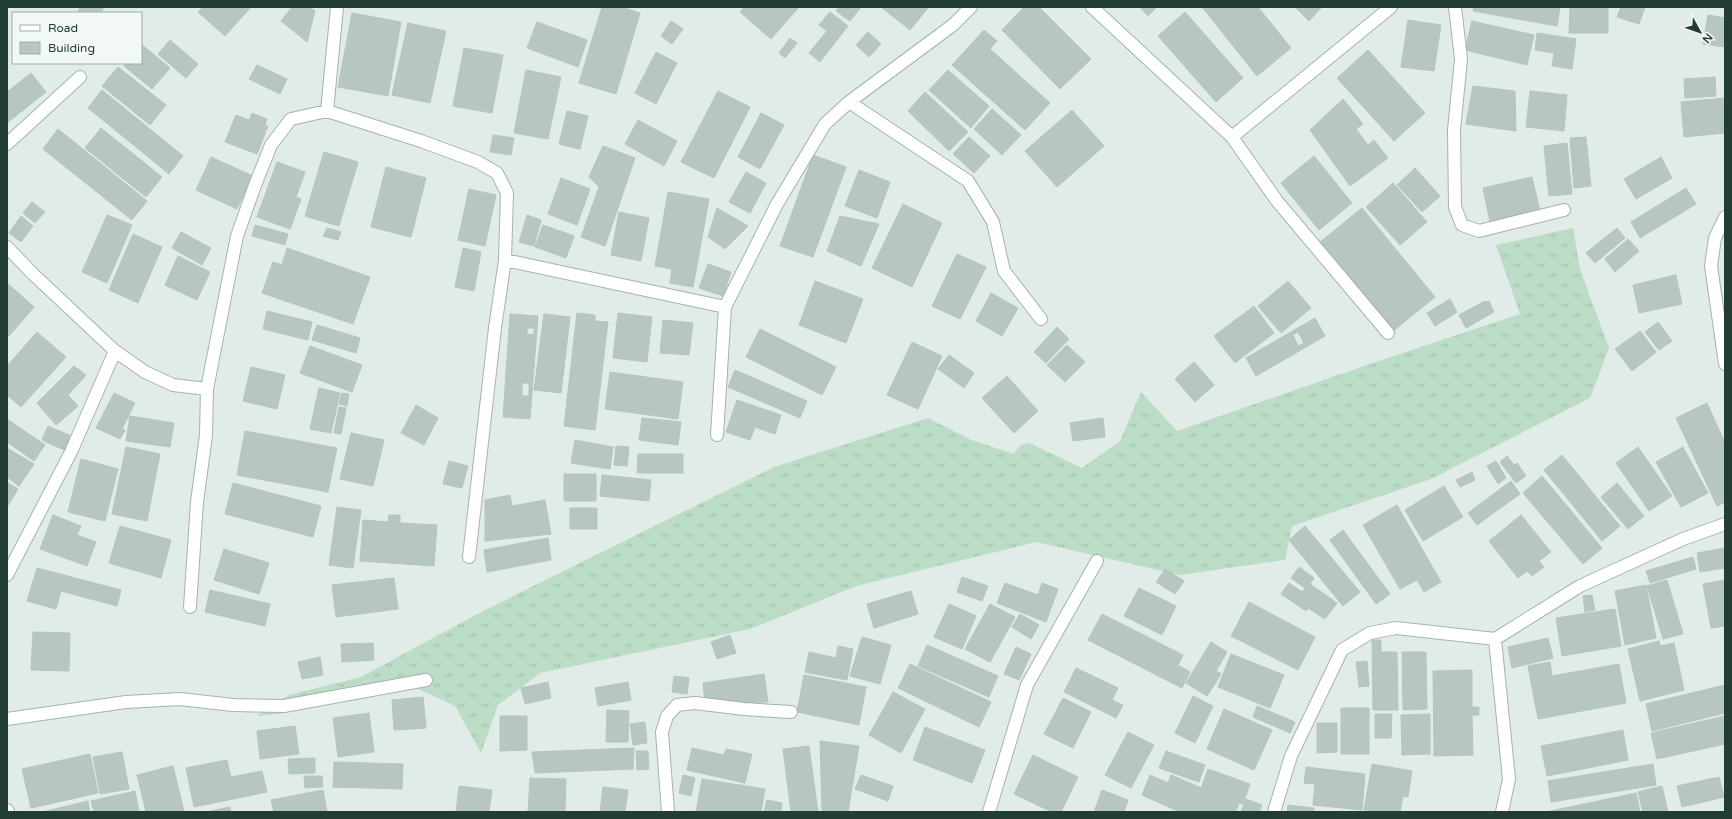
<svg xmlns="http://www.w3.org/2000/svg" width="1732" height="819" font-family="'Varela Round',sans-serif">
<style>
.grass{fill:url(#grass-tufts)}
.building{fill:#b7c6c1;stroke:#b4c5bf;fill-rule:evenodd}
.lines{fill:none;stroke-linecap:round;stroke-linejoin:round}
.street-casing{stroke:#a4b3af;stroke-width:14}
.street{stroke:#fff;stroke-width:12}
</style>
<defs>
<pattern id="grass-tufts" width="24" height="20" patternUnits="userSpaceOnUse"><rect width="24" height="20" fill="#bbdcc6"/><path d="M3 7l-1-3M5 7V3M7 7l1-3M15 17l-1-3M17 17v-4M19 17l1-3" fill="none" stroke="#a0beab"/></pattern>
</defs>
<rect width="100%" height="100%" fill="#e1ebe8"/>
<path class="grass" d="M1573,228l7,41 29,79 -19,50 -159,81 -139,47 -7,34 -105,15 -144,-33 -180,44 -106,43 -210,44 -42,32 -17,48 -26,-47 -52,-24 -125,32 -21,2 32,-21 72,-18 124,-67 289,-143 154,-49 41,21 44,15 8,-9 8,-2 53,25 38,-27 21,-49 36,39 190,-66 153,-51 -24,-69z"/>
<path class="building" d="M80,7h24l-3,6h-23z
M203,7h48l-26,29 -27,-24z
M292,7h17l6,4 -8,31 -26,-21z
M602,7h19l19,6 -24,81 -37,-11z
M744,7h55l-28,32 -31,-27z
M839,7h22l-11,14 -14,-10z
M881,7h46l1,1 -18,22z
M1024,7h15l52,52 -31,30 -58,-59z
M1140,7h17l-9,9z
M1202,7h56l33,41 -34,28z
M1295,7h27l-13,14z
M1474,7h86l-3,19 -84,-15z
M1570,7h38v26h-39z
M1621,7h24l-6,17 -22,-7z
M830,12l18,14 -28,36 -11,-9 18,-22 -8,-6z
M1185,12l58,66 -27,24 -58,-66z
M352,13l49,9 -13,74 -50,-9z
M1708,15l17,3v29l-22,-3z
M1408,20l33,5 -7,46 -33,-4z
M671,21l12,8 -11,15 -11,-8z
M1472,21l62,14 -7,30 -62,-15z
M537,22l50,18 -9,27 -51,-19z
M408,23l38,8 -16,72 -38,-8z
M984,30l13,11 -7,8 60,54 -25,27 -73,-65z
M868,32l13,12 -12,13 -13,-12z
M1537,33l39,6 -4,30 -20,-3 2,-13 -19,-3z
M790,38l7,5 -12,15 -6,-5z
M170,40l28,24 -12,14 -28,-24z
M141,44l29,24 -18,21 -28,-23 2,-3h15z
M464,48l39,7 -11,58 -39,-7z
M1368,50l57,63 -31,28 -57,-63z
M656,52l21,11 -21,41 -21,-11z
M257,65l30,14 -7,15 -31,-15z
M118,67l48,38 -16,20 -48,-39z
M526,70l35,7 -13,62 -34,-6z
M948,70l41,36 -18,22 -42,-38z
M31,73l15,19 -39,31v-31z
M1715,77l1,19 -31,2 -1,-19z
M1473,86l42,5 1,40 -50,-7z
M102,90l81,66 -14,18 -81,-66z
M718,91l32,16 -36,71 -33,-16z
M1530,91l37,4 -3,36 -38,-4z
M925,92l43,40 -19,19 -41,-40z
M1725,98v35l-41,4 -3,-35z
M1343,99l20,25 -7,5 12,16 6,-5 14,18 -38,28 -40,-56z
M992,109l29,26 -19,20 -28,-26z
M1072,110l32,36 -47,41 -32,-36z
M567,111l21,5 -8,33 -21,-5z
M252,113l15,6 -2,6 3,1 -11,28 -32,-12 11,-27 13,5z
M761,113l23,12 -24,44 -22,-12z
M638,120l39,21 -13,25 -39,-22z
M101,128l61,49 -16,20 -61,-49z
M58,129l89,72 -15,19 -89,-71z
M493,135l21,3 -3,17 -21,-3z
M969,137l21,19 -16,17 -21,-19z
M1586,137l5,49 -17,2 -4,-50z
M1567,143l5,51 -23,2 -5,-50z
M603,146l32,12 -30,88 -24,-9 18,-50 -10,-10z
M324,152l34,10 -19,64 -34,-10z
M813,155l33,12 -33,90 -33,-11z
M1314,156l38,47 -33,27 -38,-47z
M211,157l42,19 -16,33 -41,-19z
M1661,157l11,21 -36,21 -12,-20z
M277,162l28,10 -9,25 5,2 -11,30 -33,-12z
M386,167l40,11 -15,59 -40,-10z
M1415,168l25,28 -18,16 -25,-27z
M859,170l31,12 -13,36 -32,-12z
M746,172l20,11 -16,30 -21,-11z
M1532,177l8,34 -50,11 -7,-34z
M561,178l29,11 -13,36 -29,-11z
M1393,183l34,39 -27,23 -34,-38z
M1686,188l10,16 -56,34 -9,-16z
M469,189l27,6 -11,51 -27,-6z
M668,192l41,7 -16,88 -23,-4 2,-14 -17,-3z
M32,202l13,10 -10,11 -12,-10z
M903,204l39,19 -30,64 -40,-19z
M717,208l31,18 -23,23 -17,-12z
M1362,208l73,89 -43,35 -73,-89z
M619,212l30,6 -8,43 -30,-6z
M107,215l25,10 -25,58 -25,-11z
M527,215l14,5 -7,26 -15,-4z
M21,216l12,10 -12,16 -12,-9z
M840,216l39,8 -18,42 -34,-15z
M255,225l33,9 -3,11 -33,-9z
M543,225l31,11 -8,22 -31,-11z
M327,228l14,4 -3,8 -15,-4z
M1617,228l8,10 -30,25 -9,-10z
M181,232l30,16 -9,17 -30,-17z
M133,234l29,13 -24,56 -29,-13z
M1628,239l11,12 -24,21 -10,-13z
M287,248l83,29 -17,47 -91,-31 11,-31 9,3z
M463,248l18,4 -7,39 -19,-4z
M957,254l29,13 -26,52 -28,-13z
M178,256l32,16 -13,28 -32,-15z
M708,264l23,8 -8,24 -24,-8z
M1676,275l6,29 -43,9 -6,-28z
M815,281l48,18 -17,44 -47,-18z
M1288,281l23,27 -30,25 -23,-27z
M7,283l27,24 -25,29 -2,-1z
M991,293l27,15 -16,28 -26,-15z
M1450,299l7,13 -22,14 -8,-13z
M1485,301l1,1 3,-1 5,11 -28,16 -7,-13z
M1254,306l20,27 -39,30 -21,-27z
M267,311l45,11 -4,18 -45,-11z
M577,313l18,2v6l13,1 -13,108 -31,-4z
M618,313l34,4 -5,45 -34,-4z
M510,314l28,2 -8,103 -27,-2zM527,328h7v7l-7,-1zM522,383h7v13h-7z
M544,314l26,3 -9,76 -27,-3z
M1315,318l10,18 -69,40 -10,-18zM1298,332l6,11 -6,3 -5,-11z
M663,320l30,3 -4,32 -29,-2z
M1658,322l14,19 -13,9 -14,-18z
M317,325l43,13 -4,15 -44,-13z
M1057,327l12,12 -23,24 -12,-11z
M760,329l76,38 -14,28 -76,-38z
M1640,331l16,21 -24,19 -17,-22z
M37,332l29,25 -45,50 -14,-12v-29z
M912,342l30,14 -24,53 -31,-14z
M1067,345l18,17 -20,20 -18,-17z
M310,346l52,19 -10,27 -52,-19z
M949,355l25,18 -10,15 -26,-19z
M1194,362l20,23 -19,17 -20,-23z
M74,366l12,9 -18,20 10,11 -22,19 -19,-22z
M251,367l34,8 -8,34 -34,-8z
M735,370l72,31 -7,17 -72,-31z
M610,372l73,10 -5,37 -73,-10z
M1007,376l31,35 -24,22 -32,-35z
M319,388l21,5 -9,40 -21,-4z
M114,393l21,10 -13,26 3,1 -5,9 -24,-11z
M342,393l7,1 -2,12 -8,-2z
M737,400l44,15 -6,19 -20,-7 -5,13 -24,-8z
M1707,403l18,40v59l-8,4 -41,-88z
M416,405l22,13 -14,27 -23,-12z
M339,407l7,1 -5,26 -7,-1z
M130,416l44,7 -4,24 -44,-6z
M642,418l39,4 -3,23 -39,-5z
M1103,418l2,19 -32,4 -3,-18z
M7,419l38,26 -11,16 -27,-19z
M48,426l23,10 -7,14 -22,-10z
M245,431l92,17 -9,44 -91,-17z
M351,433l33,7 -11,46 -33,-7z
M575,440l38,7 -3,22 -39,-6z
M616,446l13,1 -2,19 -13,-1z
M126,447l34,7 -13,67 -35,-7z
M1638,447l34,49 -23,15 -33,-48z
M1683,447l25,46 -27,14 -25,-45z
M7,448l27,16 -15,22 -12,-9z
M638,454h45v19h-46z
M1562,455l58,71 -18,15 -58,-71z
M1507,456l7,9 3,-2 9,13 -10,7 -16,-21z
M81,459l37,10 -13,52 -37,-9z
M449,461l19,5 -6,22 -19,-4z
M1496,461l10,17 -8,6 -11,-18z
M1472,472l3,8 -15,7 -4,-7z
M564,474h32v27h-32z
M602,475l49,5 -2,21 -49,-5z
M1542,476l60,72 -19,16 -60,-71z
M1511,481l9,13 -43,31 -9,-12z
M7,482l11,7 -11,18z
M233,483l88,23 -8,31 -88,-23z
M1617,483l27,33 -16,13 -27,-32z
M1444,486l19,31 -40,24 -18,-31z
M510,495l2,11 33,-6 6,34 -66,7v-41z
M1397,505l44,77 -17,10 -7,-12 -17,9 -37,-64z
M337,507l24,3 -8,58 -24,-3z
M570,508h27v21h-27z
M53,515l28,11 -4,9 19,7 -9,24 -47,-17z
M389,515h11v8l37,2 -3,41 -74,-5 3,-41 25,2z
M1521,515l30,37 -12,9 5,6 -12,9 -5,-5 -9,7 -29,-37z
M120,526l51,14 -10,38 -52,-15z
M1305,526l55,66 -17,14 -54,-66z
M1343,530l47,64 -14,10 -46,-64z
M548,538l3,22 -64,12 -3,-22z
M1725,548v20l-25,4 -3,-19z
M224,549l45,14 -10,31 -45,-14z
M1693,557l3,12 -46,14 -4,-12z
M1299,567l15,11 -4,6 27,19 -12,16 -17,-11 -2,3 -25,-17 8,-11 13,9 3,-4 -14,-10z
M37,568l84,22 -4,16 -56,-15 -5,18 -29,-8z
M1165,569l19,12 -9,13 -19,-12z
M962,577l26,9 -6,15 -25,-9z
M394,578l4,31 -62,8 -4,-32z
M1667,580l16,54 -20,5 -16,-53z
M1725,580v46l-14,2 -8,-44z
M1005,583l33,12 4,-12 16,6 -12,33 -49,-19z
M1646,585l10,53 -31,7 -10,-54z
M1139,588l37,18 -14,29 -38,-19z
M210,590l60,14 -5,22 -60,-14z
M911,591l7,23 -44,14 -7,-24z
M1592,595l3,15 -10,2 -2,-16z
M1249,602l66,35 -17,33 -67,-34z
M949,604l27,12 -14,33 -28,-12z
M990,604l25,13 -25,45 -25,-13z
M1615,609l6,37 -59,10 -6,-38z
M1020,614l19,11 -8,14 -19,-12z
M1102,614l81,41 -5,10 12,7 -8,16 -94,-48z
M33,632l37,1 -1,38 -38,-1z
M730,635l6,18 -19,6 -6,-17z
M862,637l29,8 -11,39 -30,-8z
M1548,638l5,20 -41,10 -4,-21z
M1372,640h9v12h16l1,58h-25z
M1659,641l1,5 14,-3 10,47 -44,11 -12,-52z
M1211,642l16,10 -11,19 5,3 -14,22 -21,-13z
M373,643l1,17 -32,2 -1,-18z
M927,645l71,31 -9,21 -71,-31z
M838,646l15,3 -6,31 -42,-8 4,-20 27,6z
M1016,647l15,7 -12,26 -15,-6z
M1402,652h24l1,57 -24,1z
M1231,654l53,21 -14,33 -52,-21z
M320,657l3,18 -21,4 -4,-17z
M1367,661l2,25 -10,1 -3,-25z
M1550,662l2,14 67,-12 7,39 -88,16 -10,-53z
M910,664l81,38 -12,25 -81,-39z
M1076,668l42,20 -6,12 11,5 -7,13 -52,-26z
M1472,670v37h7v8h-7l1,40 -39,1 -1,-85z
M764,674l4,28 -63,1 -2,-20z
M804,675l62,12 -7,38 -62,-13z
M674,676l15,2 -2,16 -15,-2z
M548,682l3,16 -26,6 -4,-16z
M628,682l3,18 -33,6 -3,-18z
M1725,685v28l-73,18 -6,-27z
M893,692l32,17 -24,44 -32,-18z
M1193,696l20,10 -18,37 -20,-10z
M423,697l3,31 -32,2 -2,-30z
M1063,698l28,14 -18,36 -29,-14z
M1257,706l38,16 -5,11 -37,-16z
M1341,708h28v46h-28z
M1224,709l48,21 -18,40 -47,-21z
M607,710l22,1 -1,31h-22z
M369,713l5,39 -36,5 -5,-39z
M1375,714h17l-1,24h-16z
M1430,714v40l-28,1 -1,-40z
M500,716h27v34l-27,1z
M1725,716v28l-68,15 -6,-26z
M645,722l2,21 -14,2 -3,-21z
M1317,723h20v29l-20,1z
M295,726l4,28 -39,5 -3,-28z
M925,727l60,23 -13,33 -59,-23z
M1623,730l5,30 -81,16 -6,-30z
M1128,732l26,13 -23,43 -26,-13z
M820,741l39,5 -11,66h-26z
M809,746l9,66h-27l-8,-63z
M634,748l-1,21 -98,4 -3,-21z
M692,748l32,7 2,-6 26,5 -7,29 -58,-13z
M636,751h12l1,18 -12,1z
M1166,751l39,14 -6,17 -40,-14z
M122,752l7,37 -29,5 -7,-37z
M90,754l8,39 -67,15 -9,-39z
M1033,755l45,22 -17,35h-9l-38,-18z
M315,758v15l-26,1 -1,-15z
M227,760l4,17 31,-6 5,21 -73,15 -8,-39z
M334,762l69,2 -1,25 -69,-2z
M1372,764l40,7 -4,26 -5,-1 -3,16 -36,-2z
M1653,764l3,21 -105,17 -3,-21z
M173,766l11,45 -38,1 -9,-37z
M1306,767l59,7 -3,36 -49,-5 2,-21 -11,-1z
M1208,769l42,15 -7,20 -42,-15z
M683,775l12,3 -4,18 -12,-3z
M861,775l32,11 -5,15 -33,-12z
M1150,775l18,8 3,-8 68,29 -4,8h-55l-38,-17z
M304,776h18l1,11 -18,1z
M1719,777l5,20 -42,10 -5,-21z
M530,778l36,1 -1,33 -37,-1z
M702,779l63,10 -4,23h-65z
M459,786l33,4 -3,22h-33z
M1662,786l6,26h-25l-5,-20z
M603,787l25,3 -3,22h-25z
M323,790l4,22h-53l-3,-12z
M1102,790l26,10 -4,12h-30z
M135,791l4,21h-45l-3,-11z
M1636,793l4,19h-94z
M1246,799l16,6 -3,7h-18z
M767,800l15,3 -1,9h-17z
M88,801l2,11h-48z
M1288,805l26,3 -1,4h-26z
M230,807l1,5h-25z"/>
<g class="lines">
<g class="street-casing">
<path id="street" d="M337,7l-10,104 94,30 57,21 19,11 10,20 -2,67 -10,68 -26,229
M1092,7l140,130 45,64 111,132
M1455,7l6,52 -7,71 1,77 7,18 17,6 85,-21
M849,102l119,79 25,41 11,49 37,48
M1232,137l159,-130
M7,144l73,-67
M1725,217l-10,21 -4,28 14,98
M7,247l26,27 82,77 30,21 28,13 34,4
M505,260l220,47
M717,435l8,-128 52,-103 48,-80 24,-22 104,-77 18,-18
M7,575l64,-123 44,-101
M190,607l7,-105 9,-67 1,-46 30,-153 17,-48 17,-43 20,-26 36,-8
M1495,639l14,140 -7,33
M7,719l119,-17 54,-3 53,6 51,1 142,-26
M7,810l1,2
M668,812l-6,-80 5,-16 10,-11 18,-2 49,6 47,3
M989,812l38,-127 70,-124
M1274,812l17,-56 51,-106 28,-17 26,-5 99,11 85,-53 103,-47 42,-15"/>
</g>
<use href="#street" class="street"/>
</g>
<rect width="1732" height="819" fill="none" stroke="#223c36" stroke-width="16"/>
<rect x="12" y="12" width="130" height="52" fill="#f2f8f5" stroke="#9fada9"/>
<rect x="20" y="25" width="20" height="6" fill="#ffffff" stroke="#9fada9"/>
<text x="48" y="32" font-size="12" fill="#223c36">Road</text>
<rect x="20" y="42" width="20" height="12" fill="#b7c6c1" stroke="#9fada9"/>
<text x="48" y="52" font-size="12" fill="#223c36">Building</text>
<g transform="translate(1700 32) rotate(130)" stroke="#f2f8f5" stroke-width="3" paint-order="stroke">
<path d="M0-3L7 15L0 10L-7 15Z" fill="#223c36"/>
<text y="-6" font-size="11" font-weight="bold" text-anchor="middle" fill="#223c36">N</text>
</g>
</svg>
